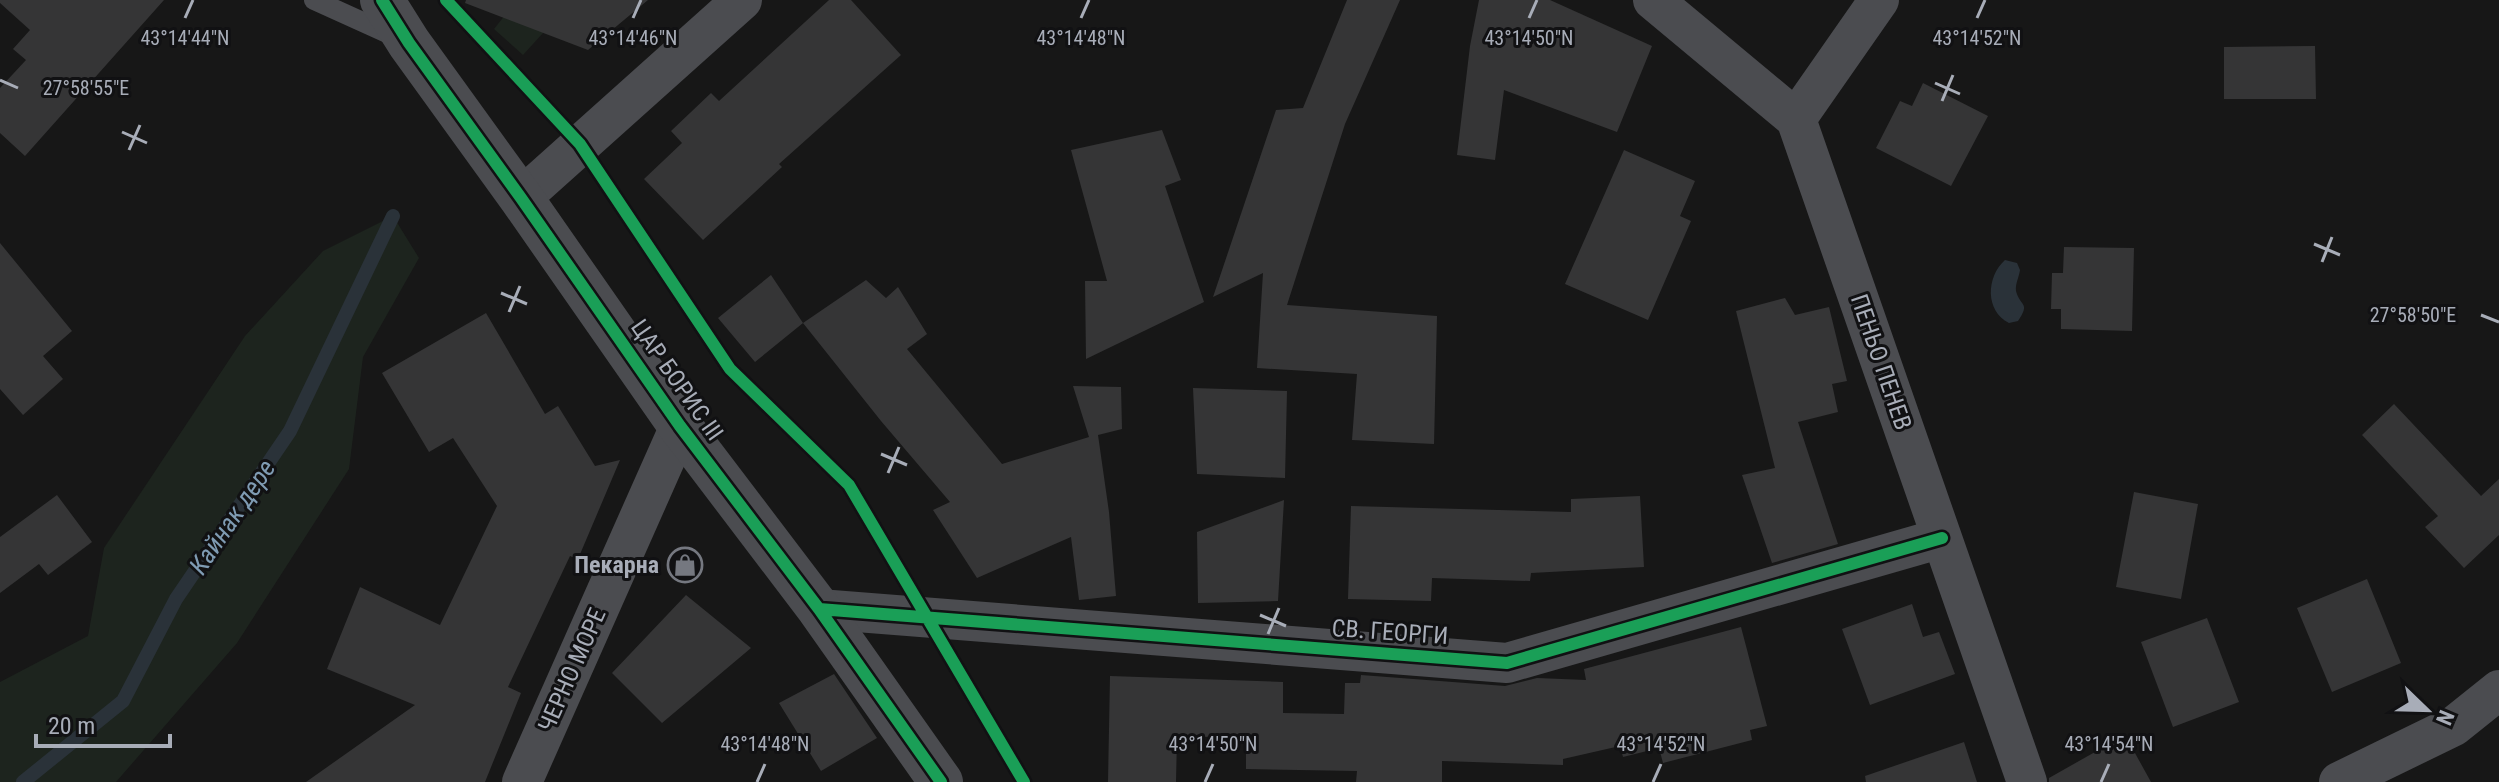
<svg xmlns="http://www.w3.org/2000/svg" width="2499" height="782" font-family="'Roboto Condensed',sans-serif">
<style>
.green{fill:#1d241e}
.water{fill:#2a3239}
.lines{fill:none;stroke-linecap:round;stroke-linejoin:round}
.stream{stroke:#2a3239;stroke-width:14}
.building{fill:#353536}
.service{stroke:#4b4c50;stroke-width:20}
.minor{stroke:#4b4c50;stroke-width:40}
.tertiary{stroke:#4b4c50;stroke-width:44}
.cycleway-casing{stroke:#111113;stroke-width:17}
.cycleway{stroke:#1a9f57;stroke-width:12}
.ticks{fill:none;stroke:#a8adb8;stroke-width:3}
.labels{text-anchor:middle;dominant-baseline:central;stroke-width:6;stroke-linejoin:round;paint-order:stroke}
.street-label{font-size:24px;fill:#a8adb8;stroke:#111113}
.poi-label{font-size:24px;font-weight:bold;fill:#a8adb8;stroke:#111113;text-anchor:end}
.water-label{font-size:26px;font-style:italic;fill:#7f9bb3;stroke:#111113}
.ticks-label{font-size:20px;text-anchor:middle;fill:#a8adb8;stroke:#111113;stroke-width:6;stroke-linejoin:round;paint-order:stroke}
</style>
<rect width="100%" height="100%" fill="#171717"/>
<path class="green" d="M517,0h56l-50,55 -29,-26z
M393,216l26,42 -56,99 -14,112 -112,174 -121,139h-116v-100l88,-46 16,-88 141,-212 78,-85z"/>
<path class="water" d="M2005,260l12,3 3,7c-1,7 -5,14 -4,21 4,16 15,11 2,30l-9,2c-24,-12 -23,-46 -4,-63z"/>
<g class="lines">
<path class="stream" d="M23,782l100,-81 53,-102 114,-168 103,-215"/>
</g>
<path class="building" d="M0,0h164l-139,156 -25,-23v-45l26,-28 -13,-11 17,-19 -30,-27z
M466,0h182l-60,50 -123,-47z
M829,0h22l50,55 -122,109 3,3 -79,73 -59,-61 38,-36 -11,-12 40,-38 8,8z
M1347,0h53l-55,124 -58,181 150,11 -3,128 -82,-4 5,-66 -100,-6 6,-95 -50,24 63,-187 27,-2z
M1479,0h71l102,46 -35,86 -113,-42 -9,70 -38,-5 13,-109z
M2315,46l1,53h-92v-52z
M1923,83l65,33 -37,70 -75,-38 24,-47 12,5z
M1162,130l19,50 -16,6 39,116 -118,57 -1,-78h22l-36,-131z
M1624,150l71,31 -15,35 11,5 -43,99 -83,-36z
M0,243l72,88 -29,25 20,23 -40,36 -23,-26z
M2064,247l70,1 -2,83 -71,-2v-20h-10l1,-36h11z
M771,275l32,48 -48,39 -37,-44z
M866,280l20,18 12,-11 29,47 -20,15 95,115 87,-27 -16,-51 48,1 1,42 -24,6 11,77 7,84 -37,4 -8,-63 -94,41 -44,-68 17,-8 -69,-81 -78,-98z
M1785,298l10,17 34,-8 18,74 -15,3 6,28 -40,10 40,122 -66,19 -30,-88 33,-7 -39,-157z
M486,313l59,101 13,-8 37,60 25,-6 -42,99 -8,-3 -62,131 13,6 -36,89h-179l109,-77 -88,-36 33,-82 80,38 57,-119 -44,-68 -24,14 -47,-79z
M1193,388l94,3 -2,87 -88,-4z
M2394,404l87,92 18,-17v56l-35,33 -39,-41 13,-11 -76,-81z
M2134,492l64,12 -17,95 -65,-12z
M57,495l35,47 -44,33 -9,-11 -39,29v-56z
M1640,496l4,71 -113,6 -1,8 -98,-3 -1,23 -83,-2 3,-93 220,6v-13z
M1284,500l-6,101 -80,2 -1,-71z
M2367,579l34,84 -69,29 -35,-84z
M686,595l65,53 -89,75 -50,-50z
M1912,604l11,33 16,-5 16,42 -85,31 -28,-76z
M2207,618l32,84 -66,25 -32,-85z
M1741,627l26,99 -17,4 2,10 -89,23 -4,-15 -36,9 -3,-11 -57,13v6l-121,-4v21h-86l1,-11 -111,-2v-31l-69,-2 -1,46h-68l2,-106 173,6v31l61,1 1,-31h15l1,-8 144,11 32,-8 49,2 -2,-11z
M834,674l43,64 -56,33 -42,-68z
M2125,735l26,47h-102v-4z
M1964,742l13,40h-111l-1,-6z"/>
<g class="lines">
<path class="service" d="M314,0l84,38"/>
<path class="minor" d="M1653,0l143,119 231,663
M1796,119l83,-119
M521,198l221,-198
M819,609l688,54 435,-125
M522,782l158,-356
M2339,782l115,-56 45,-36"/>
<path class="tertiary" d="M382,0l27,43 112,155 159,228 139,183 122,173"/>
<g class="cycleway-casing">
<path id="cycleway" d="M382,0l27,43 112,155 159,228 139,183 122,173
M446,0l134,144 150,225 119,116 175,297
M819,609l688,54 435,-125"/>
</g>
<use href="#cycleway" class="cycleway"/>
</g>
<path class="ticks" d="M185,18l8,-18M633,18l8,-18M1081,18l8,-18M1529,18l8,-18M1977,18l8,-18M0,80l18,8M1935,83l25,11M1942,101l11,-26M122,132l25,11M129,150l11,-25M2314,244l26,11M2322,262l10,-25M501,293l26,11M509,312l11,-26M2481,315l18,7M881,454l26,11M888,473l11,-26M1260,615l26,11M1268,634l11,-26M757,782l8,-18M1205,782l8,-18M1653,782l8,-18M2101,782l8,-18"/>
<defs>
<g id="shop-ring" transform="scale(1.8)"><circle r="9.5" fill="#111113" stroke="#757880" stroke-width="1.5"/><path d="M-5-2.5h2.3a2.7 3.5 0 0 1 5.4 0H5L5.5 6h-11ZM-1.5-2.5h3a1.5 2.3 0 0 0-3 0Z" fill="#757880"/></g>
</defs>
<g fill-rule="evenodd">
<use href="#shop-ring" x="685" y="565"/>
</g>
<g class="labels">
<g class="street-label">
<text transform="translate(1881 362) rotate(71)">ПЕНЬО ПЕНЕВ</text>
<text transform="translate(677 380) rotate(55)">ЦАР БОРИС III</text>
<text transform="translate(1390 632) rotate(4)">СВ. ГЕОРГИ</text>
<text transform="translate(572 670) rotate(-66)">ЧЕРНО МОРЕ</text>
</g>
<g class="poi-label">
<text x="659" y="565">Пекарна</text>
</g>
<g class="water-label">
<text transform="translate(232 517) rotate(-56)">Кайнак дере</text>
</g>
</g>
<g class="ticks-label">
<text x="185" y="45">43°14'44"N</text>
<text x="633" y="45">43°14'46"N</text>
<text x="1081" y="45">43°14'48"N</text>
<text x="1529" y="45">43°14'50"N</text>
<text x="1977" y="45">43°14'52"N</text>
<text x="86" y="95">27°58'55"E</text>
<text x="2413" y="322">27°58'50"E</text>
<text x="765" y="751">43°14'48"N</text>
<text x="1213" y="751">43°14'50"N</text>
<text x="1661" y="751">43°14'52"N</text>
<text x="2109" y="751">43°14'54"N</text>
</g>
<g transform="translate(2427 710) rotate(113)" stroke="#111113" stroke-width="6" paint-order="stroke">
<path d="M0-6L14 30L0 20L-14 30Z" fill="#a8adb8"/>
<text y="-12" font-size="22" font-weight="bold" text-anchor="middle" fill="#a8adb8">N</text>
</g>
<path d="M36 734v12h134v-12" fill="none" stroke="#a8adb8" stroke-width="4"/>
<text x="48" y="734" font-size="24" fill="#a8adb8" stroke="#111113" stroke-width="6" paint-order="stroke">20 m</text>
</svg>
